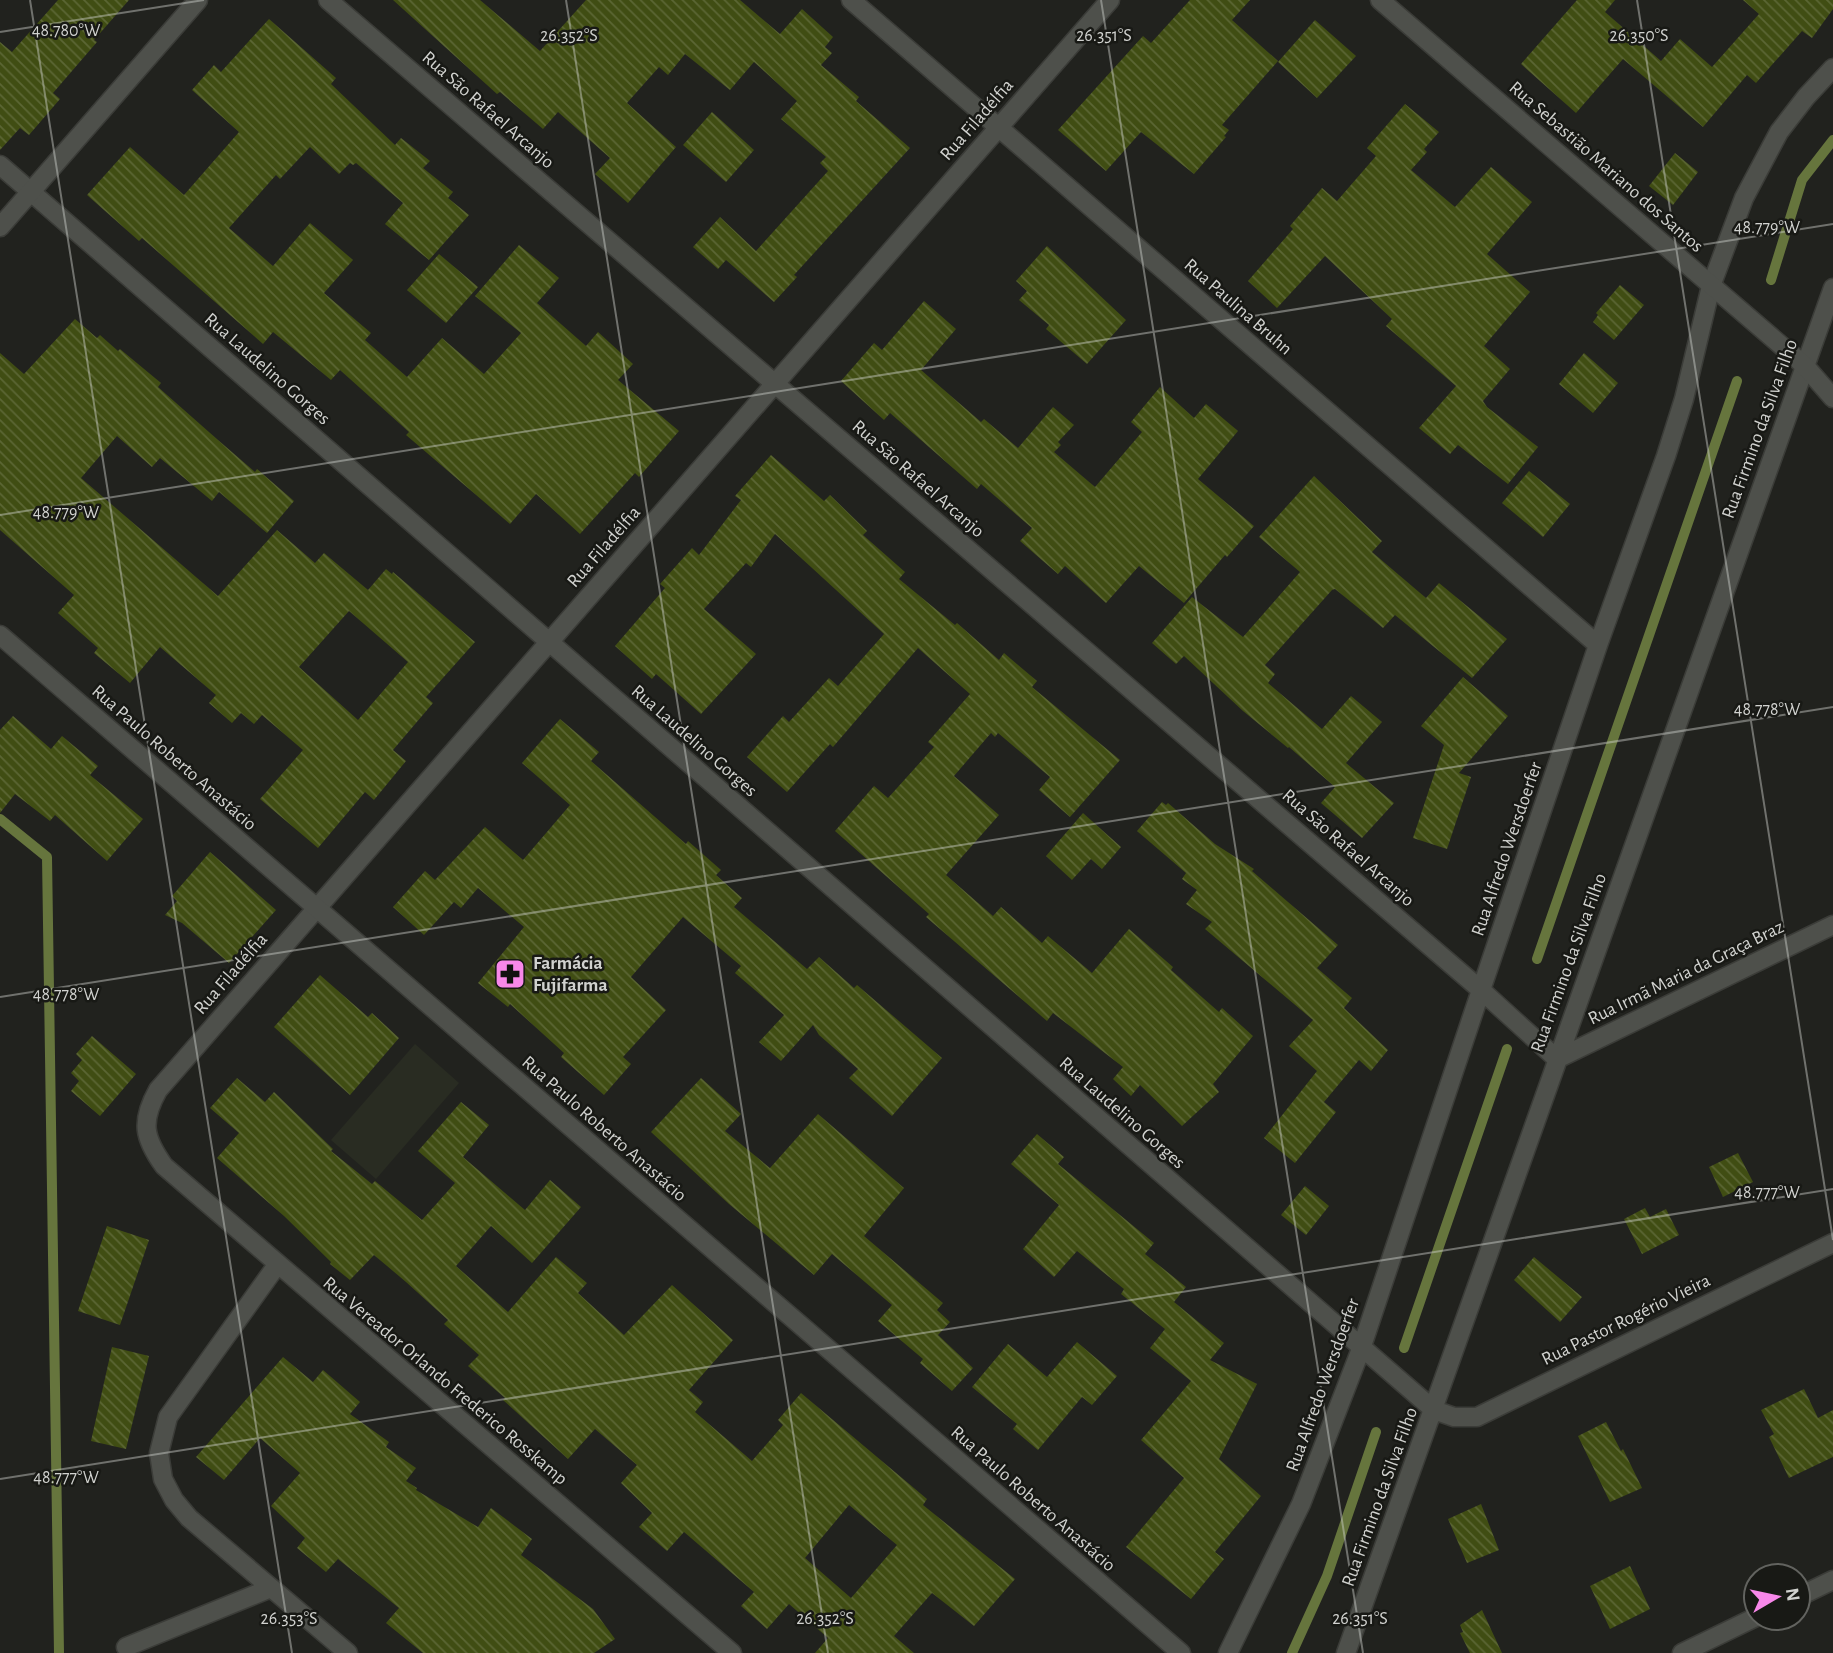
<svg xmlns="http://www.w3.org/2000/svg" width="1833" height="1653" font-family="'Alegreya Sans',sans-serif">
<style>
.built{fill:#292c22}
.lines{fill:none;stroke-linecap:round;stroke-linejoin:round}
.stream{stroke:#66753d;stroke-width:10}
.building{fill:url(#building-back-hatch);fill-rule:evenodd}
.street-casing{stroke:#3b3c38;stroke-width:21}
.secondary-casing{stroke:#3b3c38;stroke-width:21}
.street{stroke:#4e504b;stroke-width:18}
.secondary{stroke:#4e504b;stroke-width:18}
.ticks{fill:none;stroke:#d1d2cf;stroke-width:2;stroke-opacity:0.45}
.labels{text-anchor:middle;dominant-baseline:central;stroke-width:5;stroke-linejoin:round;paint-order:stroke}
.street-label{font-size:19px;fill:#d1d2cf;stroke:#181915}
.poi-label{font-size:19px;font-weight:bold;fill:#d1d2cf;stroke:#181915;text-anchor:start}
.ticks-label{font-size:18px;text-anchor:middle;fill:#d1d2cf;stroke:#181915;stroke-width:5;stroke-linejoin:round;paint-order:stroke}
</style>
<defs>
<pattern id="building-back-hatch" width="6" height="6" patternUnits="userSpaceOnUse" patternTransform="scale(1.75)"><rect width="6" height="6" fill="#404d13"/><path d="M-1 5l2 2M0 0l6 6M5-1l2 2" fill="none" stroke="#5b6634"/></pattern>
</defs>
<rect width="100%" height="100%" fill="#21221e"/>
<path class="built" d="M415,1044l44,39 -83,96 -45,-39z"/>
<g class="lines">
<path class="stream" d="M1771,280l31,-100 31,-40
M0,819l47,38 12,796
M1537,959l200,-578
M1404,1348l103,-299
M1292,1653l35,-77 49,-144"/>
</g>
<path class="building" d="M58,0h71l-35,40 3,2 -44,51 7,6 -31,36 -9,-7 -20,22v-108l12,10z
M393,0h87l60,51 46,-51h154l40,34 22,-25 31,28 -8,10 7,6 -11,12 38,32 -3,4 54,47 -116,127 3,2 -23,25 -48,-42 -8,9 -25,-22 27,-30 36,34 72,-80 -8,-8 6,-6 -45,-38 16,-18 -43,-39 -24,28 -45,-36 -17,21 -9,-8 -32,36 49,44 -48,56 -33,-29 15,-16 -52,-46 -15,17 -43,-37 -3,2z
M1190,0h60l-18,20 46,41 -56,64 7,5 -5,6 2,1 -32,37 -53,-42 -35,39 -48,-41 85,-94 8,7z
M1577,0h38l-10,12 56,49 19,-22 32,28 47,-53 -16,-14h90v9l-21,29 -10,-7 -46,52 -9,-8 -44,52 -80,-68 -47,54 -55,-49z
M269,19l67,59 -5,6 64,61 6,-7 29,23 -7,7 30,24 -5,6 21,17 -40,45 -44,-36 18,-21 -47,-40 -3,2 -3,-2 -11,11 -29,-27 -30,32 -4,-4 -47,53 44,38 37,-43 43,37 -29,33 47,40 -6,7 42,37 35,-39 42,36 37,-41 -46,-37 44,-51 40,33 -22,25 49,43 12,-14 35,32 -15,16 61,51 -40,46 -4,-4 -55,61 -44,-40 -26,30 -104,-89 3,-3 -69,-62 -9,10 -58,-48 -10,12 -121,-106 -3,3 -52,-46 43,-48 54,48 55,-63 -47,-42 22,-25 7,7z
M1315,20l41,36 -39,42 -39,-36z
M1405,104l34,28 -15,17 3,3 -16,18 44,37 36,-40 41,35 -45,52 43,38 -46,54 26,23 -27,32 4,6 51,40 -30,37 -50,-39 -8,9 -31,-26 37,-42 -70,-60 6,-7 -67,-63 -48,52 -29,-27 45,-52 -3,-3 32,-38 15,13 39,-45 -9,-8z
M712,112l42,38 -28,32 -43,-37z
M1675,153l23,19 -25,33 -24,-19z
M1047,246l79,74 -39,44 -41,-35 3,-4 -30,-25 8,-9 -11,-10z
M439,254l39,33 -32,36 -39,-33z
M1620,285l24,20 -30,35 -21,-18 5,-7 -2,-2z
M924,301l32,28 -35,41 60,52 3,-3 34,29 35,-41 21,18 -16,17 3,3 -7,7 41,35 47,-55 -11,-10 29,-35 34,31 12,-14 32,27 -40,48 56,47 -27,31 -2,-2 -41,48 -45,-37 -33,37 -41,-37 -7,8 -38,-33 12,-13 -51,-44 -4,5 -87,-76 -6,7 -43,-39 33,-38 8,7z
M75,319l22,19 3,-3 18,16 2,-2 41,34 -3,4 60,53 37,32 2,-3 37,32 -27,32 -48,-41 -7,9 -52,-43 -8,9 -35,-31 -36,42 137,118 59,-66 38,33 9,-10 44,37 18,-21 6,5 1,-2 82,70 -49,55 7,6 -40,47 13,11 -32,39 -9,-8 -47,56 -58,-49 43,-49 -41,-35 -8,9 -13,-11 -9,10 -23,-20 7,-8 -56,-48 -30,36 -36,-30 4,-5 -40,-35 16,-18 -74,-65v-177l24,21zM349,611l59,51 -50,58 -59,-53z
M1584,353l34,30 -25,30 -34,-29z
M771,455l53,46 6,-6 37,36 -4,4 42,37 -6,7 56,46 2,-2 42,37 5,-7 33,28 -5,6 88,73 -50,57 -31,-27 11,-13 -52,-44 -3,4 -4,-4 -37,43 45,39 -53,60 47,41 8,-9 41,36 6,-7 44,37 37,-44 44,38 -2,3 48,42 3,-4 31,28 -40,48 6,8 -37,34 -42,-41 -9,11 -18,-17 10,-12 -70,-54 -6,8 -121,-104 3,-3 -94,-83 39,-45 14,12 46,-51 -6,-5 42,-48 -52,-46 -85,99 -3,-3 -43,48 -40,-35 36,-41 6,6 40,-44 9,8 46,-52 -109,-100 -24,33 -5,-4 -42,46 52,45 -55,60 -45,-40 -4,5 -37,-33 50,-58 -5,-4 32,-36 7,7 42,-55 -6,-4z
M1529,471l41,33 -27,33 -41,-34z
M1314,476l68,65 -10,11 54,46 13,-15 68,56 -35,39 -77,-63 -12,13 -48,-39 -3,1 -67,75 10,9 -7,9 54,46 29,-33 31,26 -36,41 48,40 -32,35 -41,-35 14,-16 -46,-40 -1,1 -45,-37 -59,-55 -8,8 -24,-21 40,-46 51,40 57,-65 -41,-35z
M1463,677l45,39 -49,57 12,4 -24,72 -34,-11 31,-93 -23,-19z
M13,716l38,33 11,-13 36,30 -8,9 53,44 -36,42 -52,-46 -5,6 -35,-27 -15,19v-83z
M560,719l39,33 -8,9 95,83 2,-3 33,29 -5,5 26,23 -8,9 73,62 12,-12 35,31 3,-3 85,73 -50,58 -43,-38 9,-9 -39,-34 -6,-10 -32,36 -22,-19 25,-27 -49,-42 6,-7 -58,-49 -52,60 35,33 -43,47 8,7 -27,31 -43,-38 3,-4 -54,-49 -2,3 -30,-24 46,-56 -46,-39 -17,20 -7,-6 -30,33 -31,-28 32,-36 10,9 50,-53 38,33 47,-55 -48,-42z
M1162,802l4,3 2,-2 47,41 39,25 -2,2 86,74 -21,23 35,30 -8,10 44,42 -17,21 -12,-11 -35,42 12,10 -41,51 -31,-25 53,-67 -28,-25 24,-26 -108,-91 7,-7 -26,-18 11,-14 -15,-11 4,-6 -49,-42z
M1083,813l38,34 -19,22 -11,-10 -19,21 -26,-24z
M210,852l66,58 -47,53 -47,-40 -17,-8 12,-14 -5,-5z
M320,975l48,42 4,-4 27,25 -49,57 -76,-68z
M92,1036l44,38 -36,42 -29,-25 8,-10 -8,-8 11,-13 -6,-6z
M237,1078l28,24 9,-10 59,57 -2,2 41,33 3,-3 47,39 33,-37 -37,-32 43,-49 28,23 -26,32 62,53 25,-30 31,27 -49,56 -41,-37 -35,40 52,46 48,-55 31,26 -9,10 46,42 48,-50 61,55 -44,50 14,12 -8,10 57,49 31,-36 -5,-5 23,-27 126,106 -4,6 92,74 -41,47 -42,-33 -38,43 20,17h-99l13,-15 -39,-34 -22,25 -26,-23 13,-14 -70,-60 -17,19 -28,-24 13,-14 -31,-30 16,-18 -42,-36 -27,30 -65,-59 2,-2 -37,-32 11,-11 -35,-31 4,-4 -42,-38 -32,-27 -24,25 -20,-16 1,-2 -47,-46 -67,-58 22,-25 -29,-25zM849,1505l48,40 -46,53 -46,-40z
M701,1078l40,36 -16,17 45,37 48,-54 86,74 -40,48 79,67 -6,7 13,12 -12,13 35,33 -21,23 -32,-28 3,-4 -45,-38 14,-16 -60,-51 -18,21 -85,-71 -78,-72z
M1037,1134l27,23 -6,7 96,79 -9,11 41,33 -12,15 50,41 -14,17 47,24 -38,75 42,37 -46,56 9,7 -33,40 -65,-52 58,-69 -43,-38 50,-59 -41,-33 15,-19 -44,-35 3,-5 -47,-38 -23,26 -31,-28 36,-44 -48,-41z
M1738,1153l15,29 -30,15 -14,-30z
M1305,1186l24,20 -23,29 -25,-20z
M1645,1208l5,9 16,-8 13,26 -37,19 -18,-35z
M107,1226l42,14 -29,85 -42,-14z
M1534,1257l48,40 -22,25 -46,-42z
M1077,1342l40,34 -25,29 -10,-8 -44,53 -25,-21 4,-5 -45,-37 36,-43 39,33z
M112,1347l37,9 -23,93 -35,-8z
M283,1357l30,25 10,-12 37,32 -10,12 39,28 -3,5 30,21 -10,13 11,7 -1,2 62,37 13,-19 41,31 -11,16 72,54 22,30 -21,14h-171l-37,-30 13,-15 -61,-49 -12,13 -29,-24 8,-10 -34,-32 29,-33 -40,-35 -36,42 -28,-23z
M1804,1389l14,29 15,-8v47l-44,21 -20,-41 5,-3 -13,-24z
M1606,1422l15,29 2,-2 19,39 -32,14 -32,-66z
M1481,1504l18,46 -32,13 -19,-44z
M1630,1566l20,43 -40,20 -20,-43z
M1482,1610l20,43h-32l-10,-20 3,-1 -3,-7z"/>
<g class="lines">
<g class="street-casing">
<path id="street" d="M328,0l1153,990 76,69 276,-134
M851,0l747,645
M0,165l1434,1245 20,7h23l356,-174
M277,1265l-109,152 -9,36 4,26 11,21 15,18 159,135
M1798,1597l35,-17
M126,1647l145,-59
M732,1653l-568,-487c-20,-28 -24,-44 -6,-76l952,-1090
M1228,1653l73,-149 60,-155 120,-359 117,-345 68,-189 18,-57 27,-113 33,-88 35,-66 27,-35 27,-29
M1346,1653l487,-1365
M1682,1653l74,-36"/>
</g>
<g class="secondary-casing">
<path id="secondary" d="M1380,0l425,366 28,32
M0,227l198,-227
M0,635l1181,1018"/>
</g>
<use href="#street" class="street"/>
<use href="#secondary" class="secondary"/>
</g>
<path class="ticks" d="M30,0l262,1653M566,0l262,1653M1101,0l262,1653M1637,0l196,1240M0,32l204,-32M0,515l1833,-291M0,997l1833,-290M0,1479l1833,-290"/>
<defs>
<g id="pharmacy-square" transform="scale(1.575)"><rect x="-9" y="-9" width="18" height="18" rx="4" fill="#f888ea" stroke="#181915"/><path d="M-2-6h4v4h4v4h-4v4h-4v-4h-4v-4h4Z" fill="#111"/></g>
</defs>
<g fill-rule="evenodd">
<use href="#pharmacy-square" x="510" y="974"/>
</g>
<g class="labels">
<g class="street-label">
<text transform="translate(488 110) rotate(41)">Rua São Rafael Arcanjo</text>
<text transform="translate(977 120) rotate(-49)">Rua Filadélfia</text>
<text transform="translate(1606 167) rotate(41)">Rua Sebastião Mariano dos Santos</text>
<text transform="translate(1238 307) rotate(41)">Rua Paulina Bruhn</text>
<text transform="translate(267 369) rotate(41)">Rua Laudelino Gorges</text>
<text transform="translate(1760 429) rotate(-70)">Rua Firmino da Silva Filho</text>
<text transform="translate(918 479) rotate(41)">Rua São Rafael Arcanjo</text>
<text transform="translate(604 547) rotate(-49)">Rua Filadélfia</text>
<text transform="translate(694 741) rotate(41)">Rua Laudelino Gorges</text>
<text transform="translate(174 758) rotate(41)">Rua Paulo Roberto Anastácio</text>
<text transform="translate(1348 848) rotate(41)">Rua São Rafael Arcanjo</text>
<text transform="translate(1507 849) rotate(-71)">Rua Alfredo Wersdoerfer</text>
<text transform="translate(1569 963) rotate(-70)">Rua Firmino da Silva Filho</text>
<text transform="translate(1686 973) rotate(-26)">Rua Irmã Maria da Graça Braz</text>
<text transform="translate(231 974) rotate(-49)">Rua Filadélfia</text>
<text transform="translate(1122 1113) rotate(41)">Rua Laudelino Gorges</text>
<text transform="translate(604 1129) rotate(41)">Rua Paulo Roberto Anastácio</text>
<text transform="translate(1626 1320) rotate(-26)">Rua Pastor Rogério Vieira</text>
<text transform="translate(445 1381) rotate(40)">Rua Vereador Orlando Frederico Rosskamp</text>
<text transform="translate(1323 1385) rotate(-70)">Rua Alfredo Wersdoerfer</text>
<text transform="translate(1380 1497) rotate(-70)">Rua Firmino da Silva Filho</text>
<text transform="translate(1033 1499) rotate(41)">Rua Paulo Roberto Anastácio</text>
</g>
<g class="poi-label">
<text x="533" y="963">Farmácia<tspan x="533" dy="22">Fujifarma</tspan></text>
</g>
</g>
<g class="ticks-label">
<text x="66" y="36">48.780°W</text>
<text x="569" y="41">26.352°S</text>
<text x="1104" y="41">26.351°S</text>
<text x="1639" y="41">26.350°S</text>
<text x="1767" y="233">48.779°W</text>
<text x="66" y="518">48.779°W</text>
<text x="1767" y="715">48.778°W</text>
<text x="66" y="1000">48.778°W</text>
<text x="1767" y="1198">48.777°W</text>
<text x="66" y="1483">48.777°W</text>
<text x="289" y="1624">26.353°S</text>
<text x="825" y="1624">26.352°S</text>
<text x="1360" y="1624">26.351°S</text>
</g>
<g transform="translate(1777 1597) rotate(81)"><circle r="33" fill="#181915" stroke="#62635f" stroke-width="2"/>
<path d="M0-5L12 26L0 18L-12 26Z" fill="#f888ea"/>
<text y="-10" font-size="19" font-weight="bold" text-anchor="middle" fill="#d1d2cf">N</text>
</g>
</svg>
